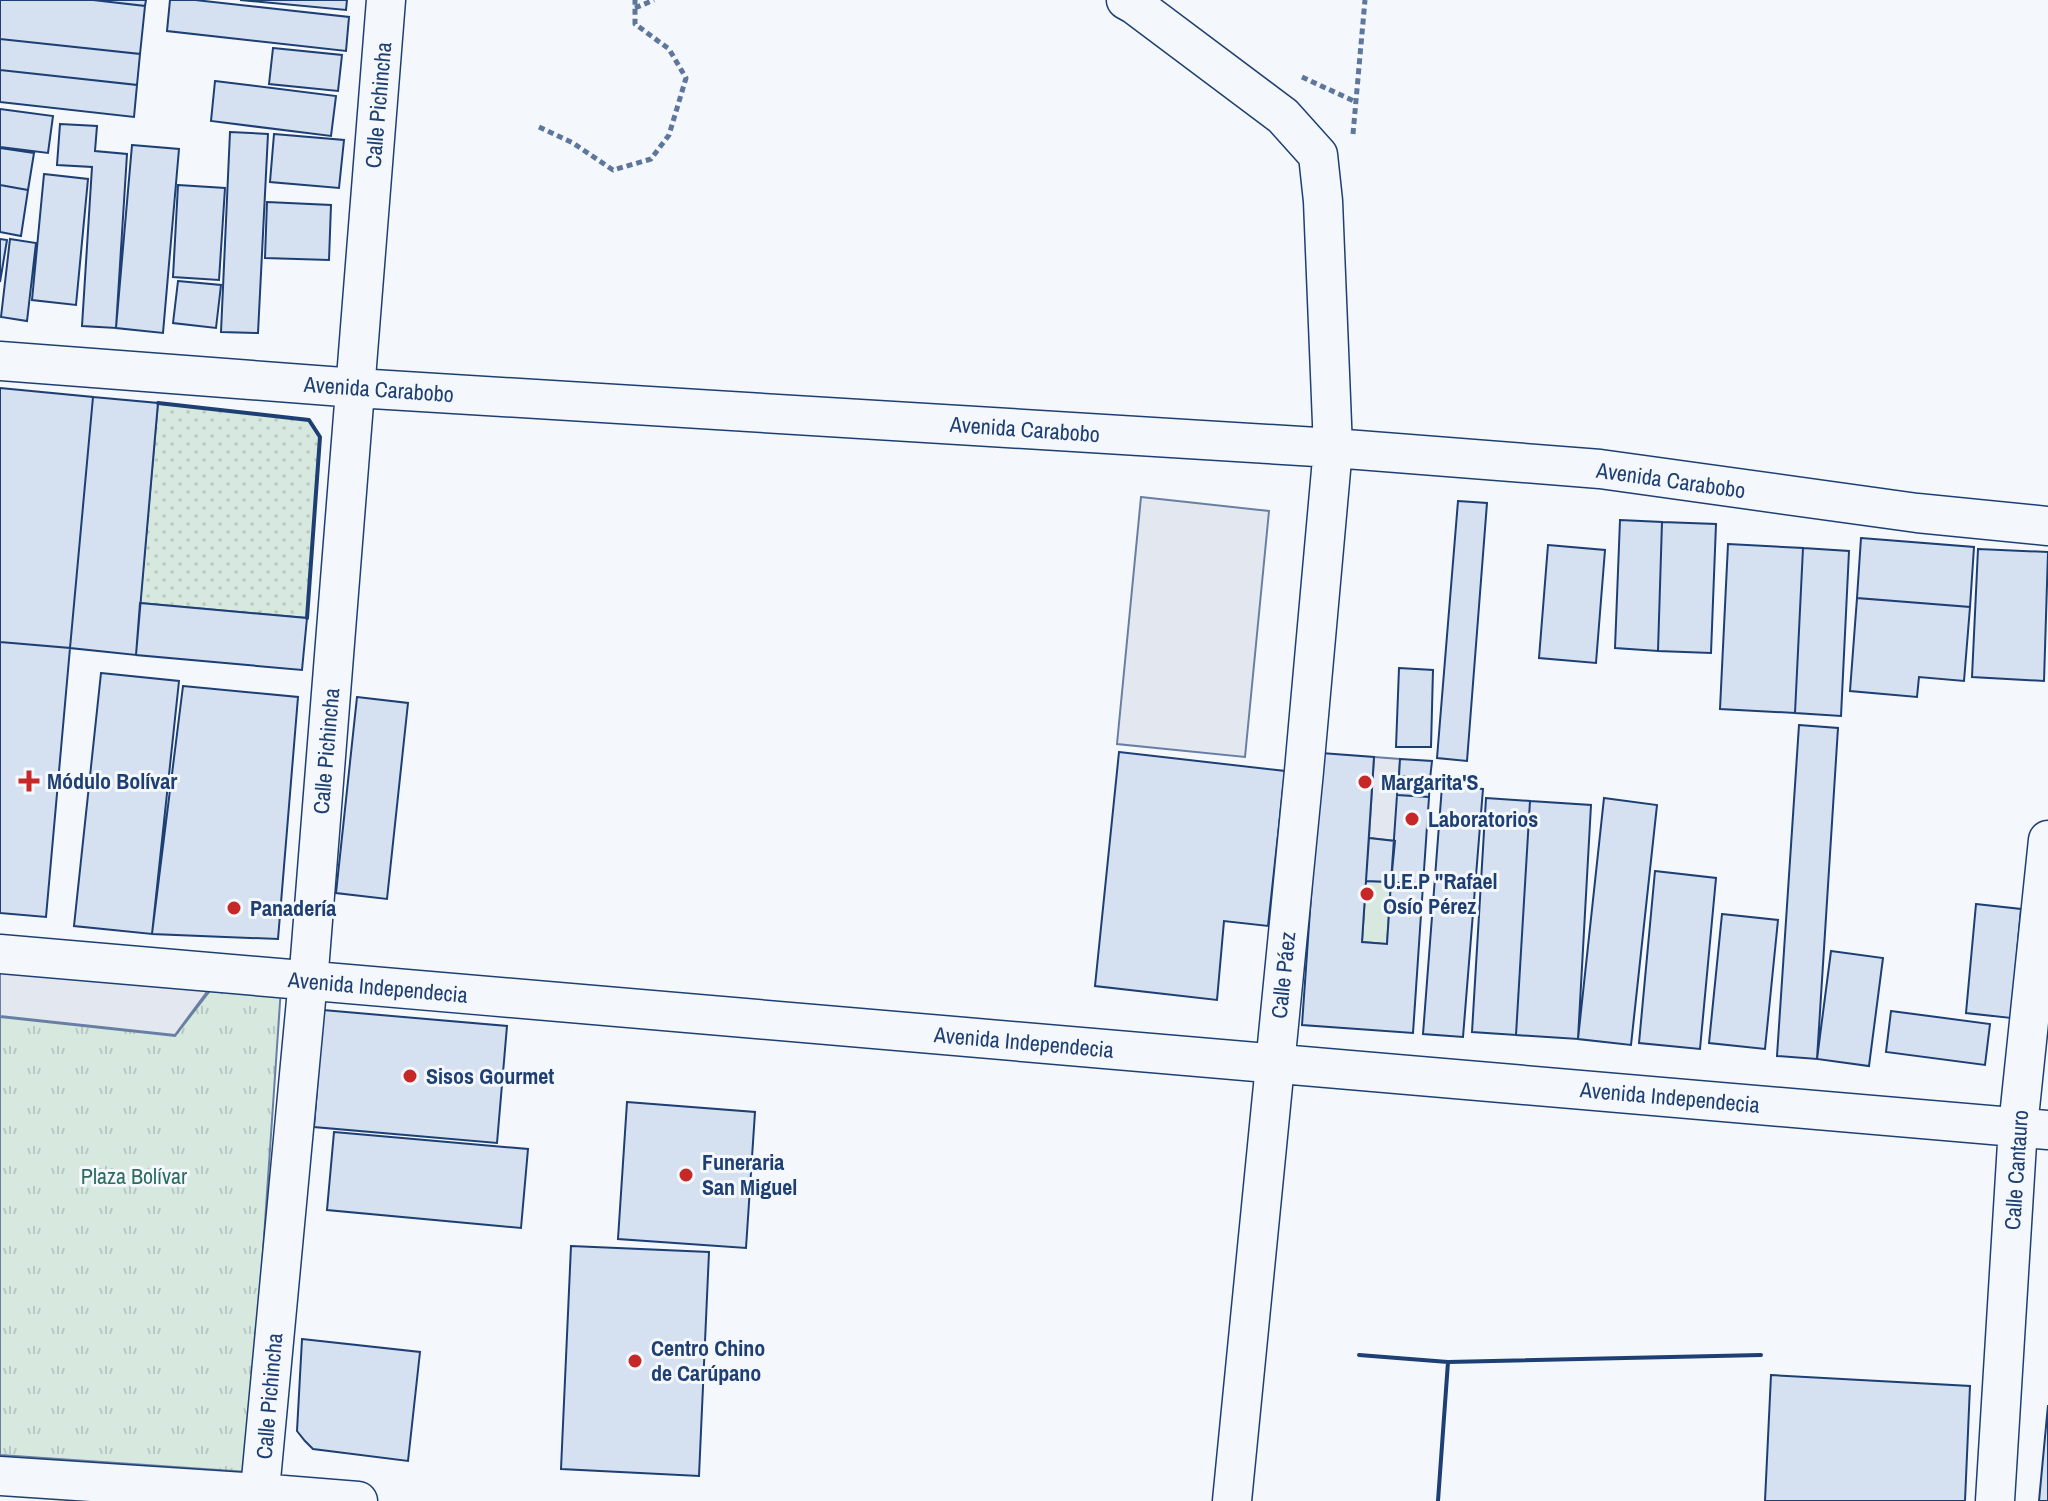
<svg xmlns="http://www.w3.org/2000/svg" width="2048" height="1501" font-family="'Archivo Narrow',sans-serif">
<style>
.grass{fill:url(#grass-dots);stroke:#687fa3;stroke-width:2}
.park{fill:url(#park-tufts);stroke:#687fa3;stroke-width:2}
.garden{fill:#d7e8df;stroke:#687fa3;stroke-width:2}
.parking{fill:#e3e8f0;stroke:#687fa3;stroke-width:2}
.building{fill:#d5e0f0;stroke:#1d3f73;stroke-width:2}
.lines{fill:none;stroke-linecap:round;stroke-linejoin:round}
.minor-casing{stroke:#1d3f73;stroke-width:41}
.path{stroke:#5e769c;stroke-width:5;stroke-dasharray:6 4;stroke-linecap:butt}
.minor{stroke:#f4f7fb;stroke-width:38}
.wall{stroke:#1d3f73;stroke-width:4}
.poi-dot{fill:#c62828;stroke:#f4f7fb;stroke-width:3}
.labels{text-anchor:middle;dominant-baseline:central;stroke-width:6;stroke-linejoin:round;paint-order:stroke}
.street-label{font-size:22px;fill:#1d3f73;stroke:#f4f7fb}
.poi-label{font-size:22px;font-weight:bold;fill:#1d3f73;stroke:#f4f7fb;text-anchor:start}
.park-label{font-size:22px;fill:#2c6c60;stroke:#f4f7fb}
</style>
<defs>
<pattern id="grass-dots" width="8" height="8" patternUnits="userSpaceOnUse" patternTransform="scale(2)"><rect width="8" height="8" fill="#d7e8df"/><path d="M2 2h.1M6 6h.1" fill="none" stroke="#b8c8c3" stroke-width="1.8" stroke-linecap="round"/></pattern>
<pattern id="park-tufts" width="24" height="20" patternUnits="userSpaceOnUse" patternTransform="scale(2)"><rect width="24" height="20" fill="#d7e8df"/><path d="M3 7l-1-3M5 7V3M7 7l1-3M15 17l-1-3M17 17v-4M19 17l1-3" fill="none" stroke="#b8c8c3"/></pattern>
</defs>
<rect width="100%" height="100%" fill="#f4f7fb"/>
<path class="grass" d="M158,403l151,17 11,17 -13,181 -167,-15z"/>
<path class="park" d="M216,983l65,5 -33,484 -248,-17v-438l175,19z"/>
<path class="garden" d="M1366,881l25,1 -4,62 -25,-2z"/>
<path class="parking" d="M1141,497l128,14 -24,246 -128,-13z
M1374,757l26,2 -5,82 -26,-3z
M0,964l215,17 -40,54 -175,-19z"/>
<path class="building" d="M0,0h93l52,6 -5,48 -140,-15z
M93,0h53l-1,6z
M170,0h25l154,17 -3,34 -179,-20z
M240,0h107l-1,10z
M0,39l140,15 -3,31 -137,-15z
M273,48l69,7 -4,36 -69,-7z
M0,70l137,15 -3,32 -134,-15z
M215,81l121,15 -5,40 -120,-15z
M0,109l53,7 -5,37 -48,-6z
M60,124l37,2 -2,25 32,3 -11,174 -34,-2 10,-159 -35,-2z
M230,132l38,2 -10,199 -37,-1z
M274,134l70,6 -5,48 -69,-6z
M132,145l47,4 -16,184 -47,-5z
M0,148l34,5 -6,37 -28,-5z
M44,174l44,5 -12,126 -44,-5z
M0,185l28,5 -7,46 -21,-4z
M178,185l47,3 -6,92 -46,-3z
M267,202l64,3 -2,55 -64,-2z
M0,239l7,1 -7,42z
M10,239l26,4 -9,78 -26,-4z
M178,281l43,4 -5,43 -43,-5z
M0,388l93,9 -23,251 -70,-6z
M93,397l65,6 -22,252 -66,-7z
M1458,501l29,2 -20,258 -30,-3z
M1620,520l42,2 -4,129 -43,-3z
M1662,522l54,2 -5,129 -53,-2z
M1861,538l113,9 -4,60 -113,-9z
M1728,544l75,4 -8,165 -75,-4z
M1548,545l57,5 -9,113 -57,-5z
M1803,548l46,3 -8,165 -46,-3z
M1978,549l70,3 -4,129 -72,-4z
M1857,598l113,9 -6,74 -45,-4 -2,20 -67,-6z
M140,603l167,15 -5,52 -166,-15z
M0,642l70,6 -24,269 -46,-4z
M1399,668l34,2 -2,77h-35z
M101,673l78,8 -27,253 -78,-8z
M183,686l115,11 -20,242 -126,-5z
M357,697l51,6 -21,196 -51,-6z
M1799,725l39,3 -21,331 -40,-3z
M1119,752l166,19 -17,155 -44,-5 -7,79 -122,-14z
M1321,753l53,4 -12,185 25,2 4,-62 32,3 -10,148 -111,-8z
M1400,759l32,2 -2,18 -31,-3z
M1399,776l31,3 -1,18 -32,-2z
M1442,786l41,3 -20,248 -40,-3z
M1397,795l32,2 -6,88 -32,-3z
M1486,798l44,3 -14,234 -44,-3z
M1604,798l53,7 -26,240 -53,-6z
M1530,801l61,4 -13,234 -62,-4z
M1369,838l26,3 -4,41 -25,-1z
M1655,871l61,7 -16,171 -61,-6z
M1976,904l45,5 -10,109 -45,-5z
M1722,914l56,6 -13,129 -56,-6z
M1831,951l52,7 -14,108 -52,-7z
M323,1010l184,16 -10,117 -183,-16z
M1891,1011l99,13 -5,41 -99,-13z
M627,1102l128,10 -9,136 -128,-9z
M334,1132l194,17 -7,79 -194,-18z
M571,1246l138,6 -10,224 -138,-7z
M302,1339l118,13 -12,109 -95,-12 -8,-8 -8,-10z
M1771,1375l199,11 -5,115h-200z
M2048,1405v96h-9z"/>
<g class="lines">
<g class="minor-casing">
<path id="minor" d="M1126,0l9,5 148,111 35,39 5,46 10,247 -29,323 -72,730
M0,361l356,27 977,60 267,21 317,44 131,13
M0,954l2048,176
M0,1476l259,17 99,8
M259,1501l51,-543 76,-958
M1995,1501l23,-374 30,-287"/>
</g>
<path class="path" d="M635,8l19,-8
M1302,77l54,25
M539,127l34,16 40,27 38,-11 18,-24 17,-57 -17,-29 -34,-25v-24
M1353,134l12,-134"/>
<use href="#minor" class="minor"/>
<path class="wall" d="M158,403l151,17 11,17 -13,181
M1359,1355l89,7 313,-7
M1438,1501l10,-139"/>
</g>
<g class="poi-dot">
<path d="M25 769h8v8h8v8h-8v8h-8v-8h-8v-8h8z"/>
<circle cx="1365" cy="782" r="8"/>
<circle cx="1412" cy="819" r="8"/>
<circle cx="1367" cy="894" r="8"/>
<circle cx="234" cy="908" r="8"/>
<circle cx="410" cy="1076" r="8"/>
<circle cx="686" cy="1175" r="8"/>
<circle cx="635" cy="1361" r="8"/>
</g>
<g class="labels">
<g class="street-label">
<text transform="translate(378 105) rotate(-85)">Calle Pichincha</text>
<text transform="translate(379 389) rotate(4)">Avenida Carabobo</text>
<text transform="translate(1025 429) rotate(4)">Avenida Carabobo</text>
<text transform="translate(1671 480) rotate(8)">Avenida Carabobo</text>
<text transform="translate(326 751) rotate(-85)">Calle Pichincha</text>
<text transform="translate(1283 975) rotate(-84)">Calle Páez</text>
<text transform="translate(378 987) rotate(5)">Avenida Independecia</text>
<text transform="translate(1024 1042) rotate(5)">Avenida Independecia</text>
<text transform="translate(1670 1097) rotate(5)">Avenida Independecia</text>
<text transform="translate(2016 1170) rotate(-86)">Calle Cantauro</text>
<text transform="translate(269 1396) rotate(-85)">Calle Pichincha</text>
</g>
<g class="poi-label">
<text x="47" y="781">Módulo Bolívar</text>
<text x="1381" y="782">Margarita'S</text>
<text x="1428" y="819">Laboratorios</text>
<text x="1383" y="881">U.E.P "Rafael<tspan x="1383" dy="25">Osío Pérez</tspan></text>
<text x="250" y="908">Panadería</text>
<text x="426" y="1076">Sisos Gourmet</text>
<text x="702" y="1162">Funeraria<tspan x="702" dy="25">San Miguel</tspan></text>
<text x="651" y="1348">Centro Chino<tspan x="651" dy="25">de Carúpano</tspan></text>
</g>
<g class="park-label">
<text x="134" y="1176">Plaza Bolívar</text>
</g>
</g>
</svg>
